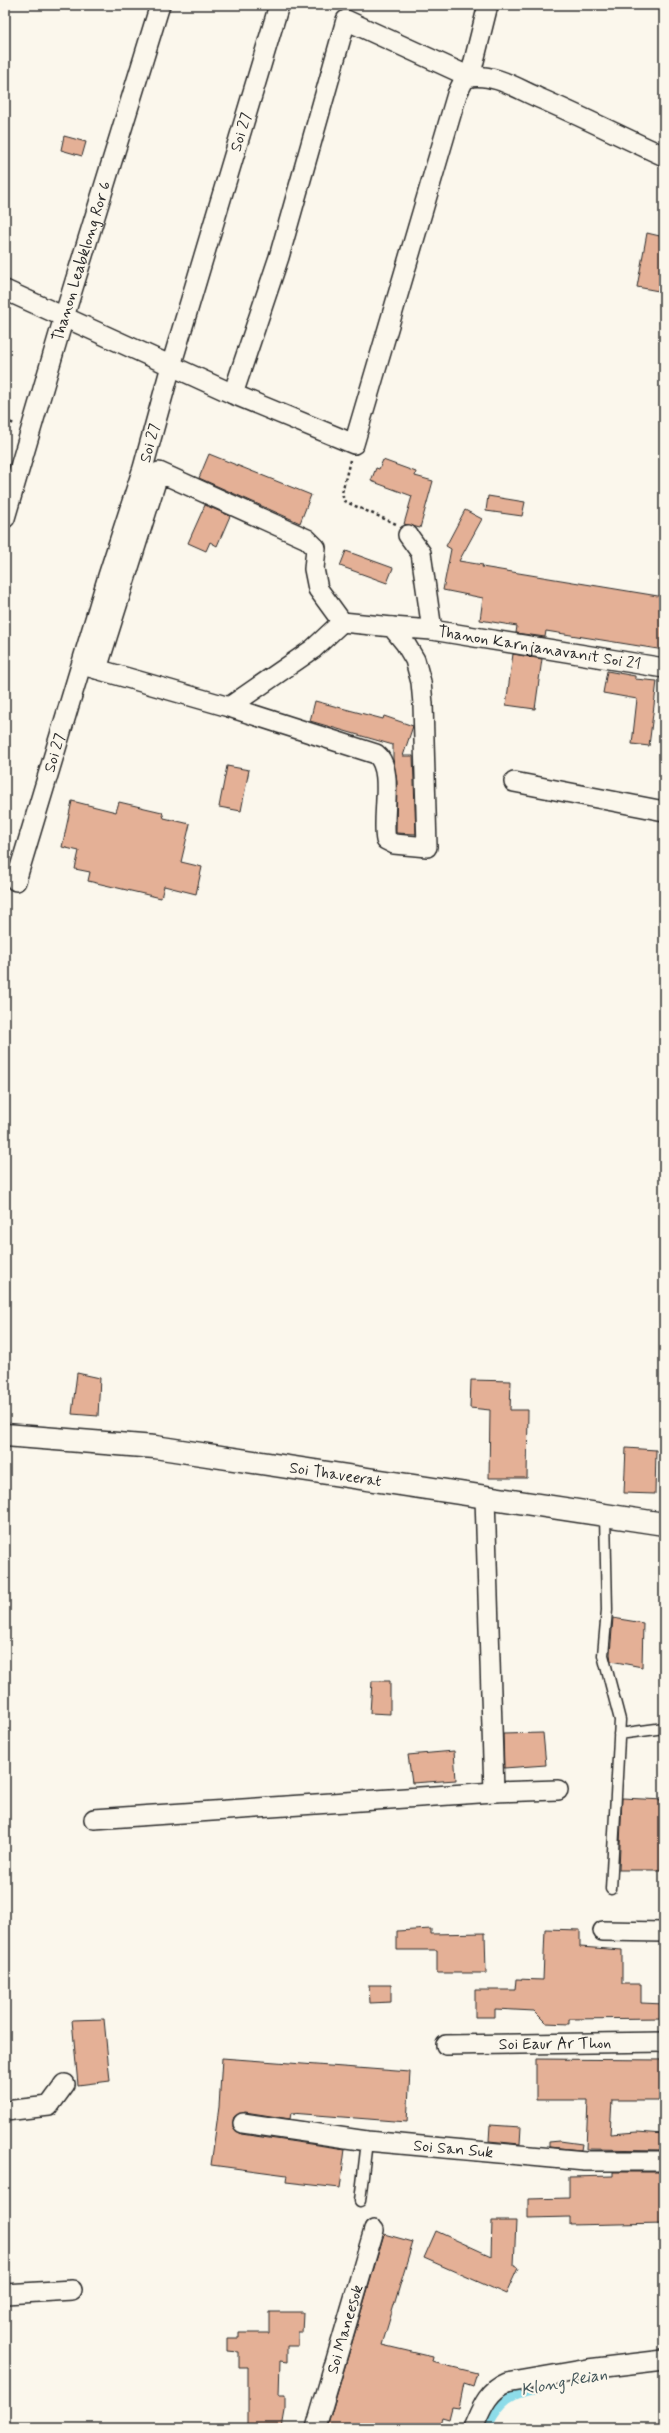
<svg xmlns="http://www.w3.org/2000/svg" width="669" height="2433" font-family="Mynerve,sans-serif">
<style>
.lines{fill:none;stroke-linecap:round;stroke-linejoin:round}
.canal{stroke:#8ddce9;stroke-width:18}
.building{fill:#e4b096;stroke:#2b2b2b}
.lane-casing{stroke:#2b2b2b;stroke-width:13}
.street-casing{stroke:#2b2b2b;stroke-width:22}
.secondary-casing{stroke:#2b2b2b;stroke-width:25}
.path{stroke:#2b2b2b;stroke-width:2.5;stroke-dasharray:3 3;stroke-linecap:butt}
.lane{stroke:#fbf7ec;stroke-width:10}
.street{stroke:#fbf7ec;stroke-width:19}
.secondary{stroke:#fbf7ec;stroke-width:22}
.labels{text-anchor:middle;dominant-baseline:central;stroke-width:4;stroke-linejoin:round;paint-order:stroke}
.street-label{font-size:16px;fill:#2b2b2b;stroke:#fbf7ec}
.water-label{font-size:17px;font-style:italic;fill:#44575a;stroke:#fbf7ec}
</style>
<rect width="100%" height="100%" fill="#fbf7ec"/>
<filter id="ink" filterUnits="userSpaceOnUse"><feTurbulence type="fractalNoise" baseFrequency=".025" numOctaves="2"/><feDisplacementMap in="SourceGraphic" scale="8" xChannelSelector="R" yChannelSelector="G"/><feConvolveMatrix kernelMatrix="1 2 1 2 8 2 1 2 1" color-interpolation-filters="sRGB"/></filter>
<g filter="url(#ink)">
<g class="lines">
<path class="canal" d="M485,2422c12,-24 24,-33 50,-37"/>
</g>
<path class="building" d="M64,136l22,6 -4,14 -21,-6z
M647,233l17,4v55l-27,-5z
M209,454l102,41 -11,28 -101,-45z
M383,460l33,12 -1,4 18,5 -13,47 -16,-4 8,-28 -41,-15 5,-13 3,1z
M488,496l37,6 -3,14 -36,-5z
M205,505l25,11 -13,30 -7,-4 -4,9 -18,-8z
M465,510l17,9 -23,42 24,4 -1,2 182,30v53l-118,-19 -1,6 -29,-4 1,-7 -37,-6 3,-22 -40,-8 8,-41 -5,-3z
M346,551l47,17 -6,15 -47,-17z
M513,654l29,5 -7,50 -29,-4z
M607,671l28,5v3l22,2 -8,65 -17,-2 5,-45 -34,-6z
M315,701l68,18 1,-3 29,10 -10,30h10l3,78 -20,-1 1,-51 -4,-23v-14l-83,-24z
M227,766l22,4 -8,41 -22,-4z
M72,801l44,11 3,-10 43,10 2,6 26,6 -9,38 21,5 -6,27 -32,-8 -3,12 -73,-17 2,-9 -15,-3 4,-18 -17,-4z
M77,1373l23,5 -2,38 -26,-2z
M471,1380l40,1 -1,29h18l-1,68h-38l1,-68 -20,-2z
M626,1448l30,2 -1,44 -31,-1z
M613,1618l30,5 -1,44 -31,-6 -1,-7z
M372,1681h18v33l-20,-1z
M543,1733l3,32 -42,3 -1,-34z
M454,1751l2,29 -44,3 -4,-28z
M622,1798l42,2v70h-45z
M431,1929v5l54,-1 1,40h-49v-23h-40v-19z
M545,1929l35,1v17l42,3v34h19v19l23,1v14l-95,1v5l-23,-1 -12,-12 -39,-2v8h-20v-27h40l1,-11 27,1z
M369,1985h22v17l-21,1z
M104,2019l6,62 -32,4 -6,-65z
M222,2058l188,14 -3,50 -116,-9 -1,6 -45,-7 -11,5 -1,10 8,7 104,15 -5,39 -54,-6 1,-7 -76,-10 8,-58z
M536,2059l128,1v40h-52l-2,34 27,-2 27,2v16l-78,-1 2,-49h-52z
M490,2125l31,2 -1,17 -31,-3z
M560,2141l22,3 -1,6 -32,-3v-5z
M613,2172h51v51l-94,2v-8l-42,1v-19l41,-1v-21l44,-1z
M492,2221h24l-2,45 4,2 -12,26 -82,-36 12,-27 55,25z
M384,2234l29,8 -31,103 51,12 -1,5 45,11 -4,13 -9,-3 -5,25 -7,-1 -3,12 -7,-2 -3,11 -23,-4 -1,4h-88z
M269,2312h34l-1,21h-4v13h-11v16l-7,-1 -1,34h6v16l-3,17h-34v-61h-9v-15l-12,-1v-13h12v-5h30z"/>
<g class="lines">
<g class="lane-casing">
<path id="lane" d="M605,1515l2,95 -4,45 17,65 -9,169
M619,1734l45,-6
M360,2201l7,-60"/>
</g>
<g class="street-casing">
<g id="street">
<path d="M470,77c24,-4 48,12 69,21 42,18 83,39 125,58"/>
<path d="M5,290l228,104 121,50 103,-350 7,-14 6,-3 18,-72"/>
<path d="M233,394l46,-137 67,-237 124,57"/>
<path id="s1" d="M5,518l59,-201 96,-312"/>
<path id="s2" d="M408,535l13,18 11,77 232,38"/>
<path d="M392,627l40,3"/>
<path d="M86,666l143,41 84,-58 29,-27"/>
<path d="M97,669l62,-197 148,67 9,9 -2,21 4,20 24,33 50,5 13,16 10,17 6,22 2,22 4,143 -33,-3 -8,-4c-5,-23 9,-71 -10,-86l-147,-47"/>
<path d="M514,782l150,29"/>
<path id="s3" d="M16,881l92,-305 35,-108 28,-102 108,-361"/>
<path d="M485,1497l9,295"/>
<path d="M94,1819l400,-27 64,-2"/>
<path d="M603,1931l61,1"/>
<path id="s4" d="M446,2045l218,-3"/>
<path d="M5,2111l44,-5 16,-22"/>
<path id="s5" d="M243,2123l124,18 218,20h79"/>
<path d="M5,2294l67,-4"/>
<path id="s6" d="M316,2428l58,-198"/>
<path d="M473,2428c8,-18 14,-37 34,-45l81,-14 76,-9"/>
</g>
</g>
<g class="secondary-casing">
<g id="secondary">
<path id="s7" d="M5,1435l150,12 509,77"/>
</g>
</g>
<path class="path" d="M5,420l9,4
M350,460l-8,33 2,8 52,23"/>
<use href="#lane" class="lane"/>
<use href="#street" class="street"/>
<use href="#secondary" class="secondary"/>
</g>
</g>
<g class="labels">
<g class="street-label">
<text stroke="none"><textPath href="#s3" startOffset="782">Soi 27</textPath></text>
<text stroke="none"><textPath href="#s1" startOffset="268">Thanon Leabklong Ror 6</textPath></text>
<text stroke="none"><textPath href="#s3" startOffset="458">Soi 27</textPath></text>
<text stroke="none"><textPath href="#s2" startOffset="209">Thanon Karnjanavanit Soi 21</textPath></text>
<text stroke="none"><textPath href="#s3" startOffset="134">Soi 27</textPath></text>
<text stroke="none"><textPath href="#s7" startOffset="333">Soi Thaveerat</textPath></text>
<text stroke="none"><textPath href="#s4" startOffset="109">Soi Eaur Ar Thon</textPath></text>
<text stroke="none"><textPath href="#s5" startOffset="212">Soi San Suk</textPath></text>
<text stroke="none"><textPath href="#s6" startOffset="103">Soi Maneesok</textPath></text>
</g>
<g class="water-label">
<text transform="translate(564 2382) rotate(-11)">Klong Reian</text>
</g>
</g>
<rect width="669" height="2433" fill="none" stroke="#fbf7ec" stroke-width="20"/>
<rect x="10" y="10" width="649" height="2413" fill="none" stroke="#2b2b2b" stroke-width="1.5" filter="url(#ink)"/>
</svg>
